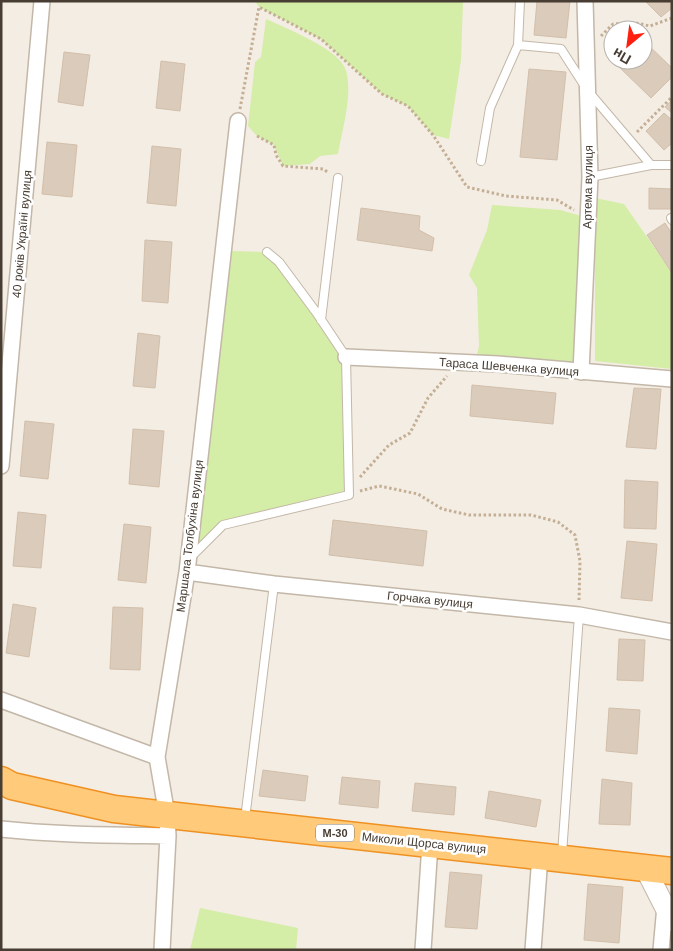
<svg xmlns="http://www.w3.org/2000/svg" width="673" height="951" font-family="Arial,sans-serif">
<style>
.green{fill:#d4eda7}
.building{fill:#dacbbb;stroke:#d2bfaa}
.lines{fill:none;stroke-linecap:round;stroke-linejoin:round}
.service-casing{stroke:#c3b7a8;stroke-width:10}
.minor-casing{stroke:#c3b7a8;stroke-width:18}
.tertiary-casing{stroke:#c3b7a8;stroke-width:22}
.trunk-casing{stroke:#ef9122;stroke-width:29}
.path{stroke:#c4af95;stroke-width:3;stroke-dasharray:2.5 2.5;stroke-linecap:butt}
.service{stroke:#fff;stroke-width:8}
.minor{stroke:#fff;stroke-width:15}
.tertiary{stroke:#fff;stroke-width:20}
.trunk{stroke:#ffca7a;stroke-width:26}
.labels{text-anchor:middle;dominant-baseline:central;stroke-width:5;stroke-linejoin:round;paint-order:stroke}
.shield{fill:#fff;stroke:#7e7770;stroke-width:1}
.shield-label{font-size:11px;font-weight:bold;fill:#473d33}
.street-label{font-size:12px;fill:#473d33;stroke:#fff}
</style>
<rect width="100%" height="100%" fill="#f4ede3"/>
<path class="green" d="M255,1h208l-2,59 -12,79 -16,-4 -25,-29 -26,-12 -61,-55 -62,-32z
M266,19c19,9 68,28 78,47 11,21 -2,65 -6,88l-18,2 -10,8 -27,2 -9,-21 -17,-9 -9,-10 7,-64 6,-5z
M595,198l29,6 48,69v96l-77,-8z
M492,205l68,5 28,8 -7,154 -106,-9 4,-17 -2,-58 -8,-13 18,-45z
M231,251l36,1 79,105 3,138 -126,30 -34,35z
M200,908l98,20 -2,22h-106z"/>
<path class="building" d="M537,1h33l-4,37 -32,-3z
M645,1h27v7l-11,9z
M643,40l29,28v9l-21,21 -36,-35 2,-3h26z
M64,52l26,3 -7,51 -25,-4z
M161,61l24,3 -5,47 -24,-3z
M529,69l37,3 -9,88 -37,-3z
M672,100v13l-7,-6z
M664,113l8,7v23l-8,7 -18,-19z
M47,142l30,3 -5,52 -30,-3z
M152,146l29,3 -5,57 -29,-3z
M649,188l23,1v20h-23z
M361,208l59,8 -1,14 15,8 -2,13 -75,-11z
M665,223l7,11v39l-25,-38z
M145,240l27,2 -4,61 -26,-2z
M138,333l22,3 -5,52 -22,-2z
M472,385l84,8 -3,31 -83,-8z
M634,388l27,1 -5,60 -30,-2z
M25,421l29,3 -6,55 -28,-3z
M133,429l31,2 -5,56 -30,-3z
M625,480l33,2 -2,47 -32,-1z
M18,512l28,3 -5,53 -28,-2z
M333,520l94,11 -4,35 -94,-11z
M124,524l27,3 -5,56 -28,-3z
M627,541l30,3 -5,57 -31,-3z
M13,604l23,4 -7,49 -23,-4z
M113,607l30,1 -3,62 -30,-1z
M619,639l26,1 -2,41 -26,-1z
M609,708l31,2 -3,44 -31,-3z
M263,770l45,6 -3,25 -46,-5z
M342,777l38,4 -2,27 -39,-4z
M602,779l30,4 -2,42 -31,-1z
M415,783l41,4 -2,28 -42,-4z
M489,791l52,9 -5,27 -51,-9z
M450,872l32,3 -5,54 -32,-2z
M588,884l35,3 -4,56 -35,-3z"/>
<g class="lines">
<g class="service-casing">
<path id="service" d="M518,45l2,-44
M481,161l9,-53 28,-63 43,4 27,42 63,74h21
M590,177l61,-12
M671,218l1,2
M321,320l17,-142
M190,558l33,-33 126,-30 -3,-138 -30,-45 -37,-50 -12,-10
M245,819l29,-235
M562,854l17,-239"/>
</g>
<g class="minor-casing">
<path id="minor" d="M346,357l152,7 174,15
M581,372l9,-195 -5,-176
M1,466l41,-465
M187,572l87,12 305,31 93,17
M1,700l156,57
M1,829c56,6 111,6 167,7
M162,950l6,-114 -1,-21 -10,-58 30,-185 51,-451
M423,950l7,-106
M533,950l7,-94
M661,950l4,-44"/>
</g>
<g class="tertiary-casing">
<path id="tertiary" d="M645,868l27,53"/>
</g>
<g class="trunk-casing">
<path id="trunk" d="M1,780l11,6 102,23 558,62"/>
</g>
<path class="path" d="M601,36l12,-12 23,-1 14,3 22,-8
M240,109l19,-102 62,32 61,55 26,12 25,29 34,52 39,9 51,4 17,10
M637,132l35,-35
M257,136l17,9 2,10 7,11 40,3 6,4
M360,477l29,-32 21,-12 18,-35 19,-22
M360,491l19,-5 39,8 24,15 27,6h62l27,7 17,13 5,26 -1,39"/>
<use href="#service" class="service"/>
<use href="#minor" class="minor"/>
<use href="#tertiary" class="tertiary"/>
<use href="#trunk" class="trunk"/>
</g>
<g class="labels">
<rect class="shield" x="316" y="824.5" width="38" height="17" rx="4"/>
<g class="shield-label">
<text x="335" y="833">М-30</text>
</g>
<g class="street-label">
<text transform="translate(588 187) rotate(-89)">Артема вулиця</text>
<text transform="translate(22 234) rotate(-85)">40 років Україні вулиця</text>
<text transform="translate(509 367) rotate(4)">Тараса Шевченка вулиця</text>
<text transform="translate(190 536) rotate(-83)">Маршала Толбухіна вулиця</text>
<text transform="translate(430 600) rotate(6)">Горчака вулиця</text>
<text transform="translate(424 843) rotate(6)">Миколи Щорса вулиця</text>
</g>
</g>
<rect width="673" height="951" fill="none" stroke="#473d33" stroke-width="5"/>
<g transform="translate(628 45) rotate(209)"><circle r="24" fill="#ffffff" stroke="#b5b1ad"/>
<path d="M0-4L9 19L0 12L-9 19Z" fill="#ff1e0f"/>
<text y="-8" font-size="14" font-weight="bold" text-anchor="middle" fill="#473d33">Пн</text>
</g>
</svg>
